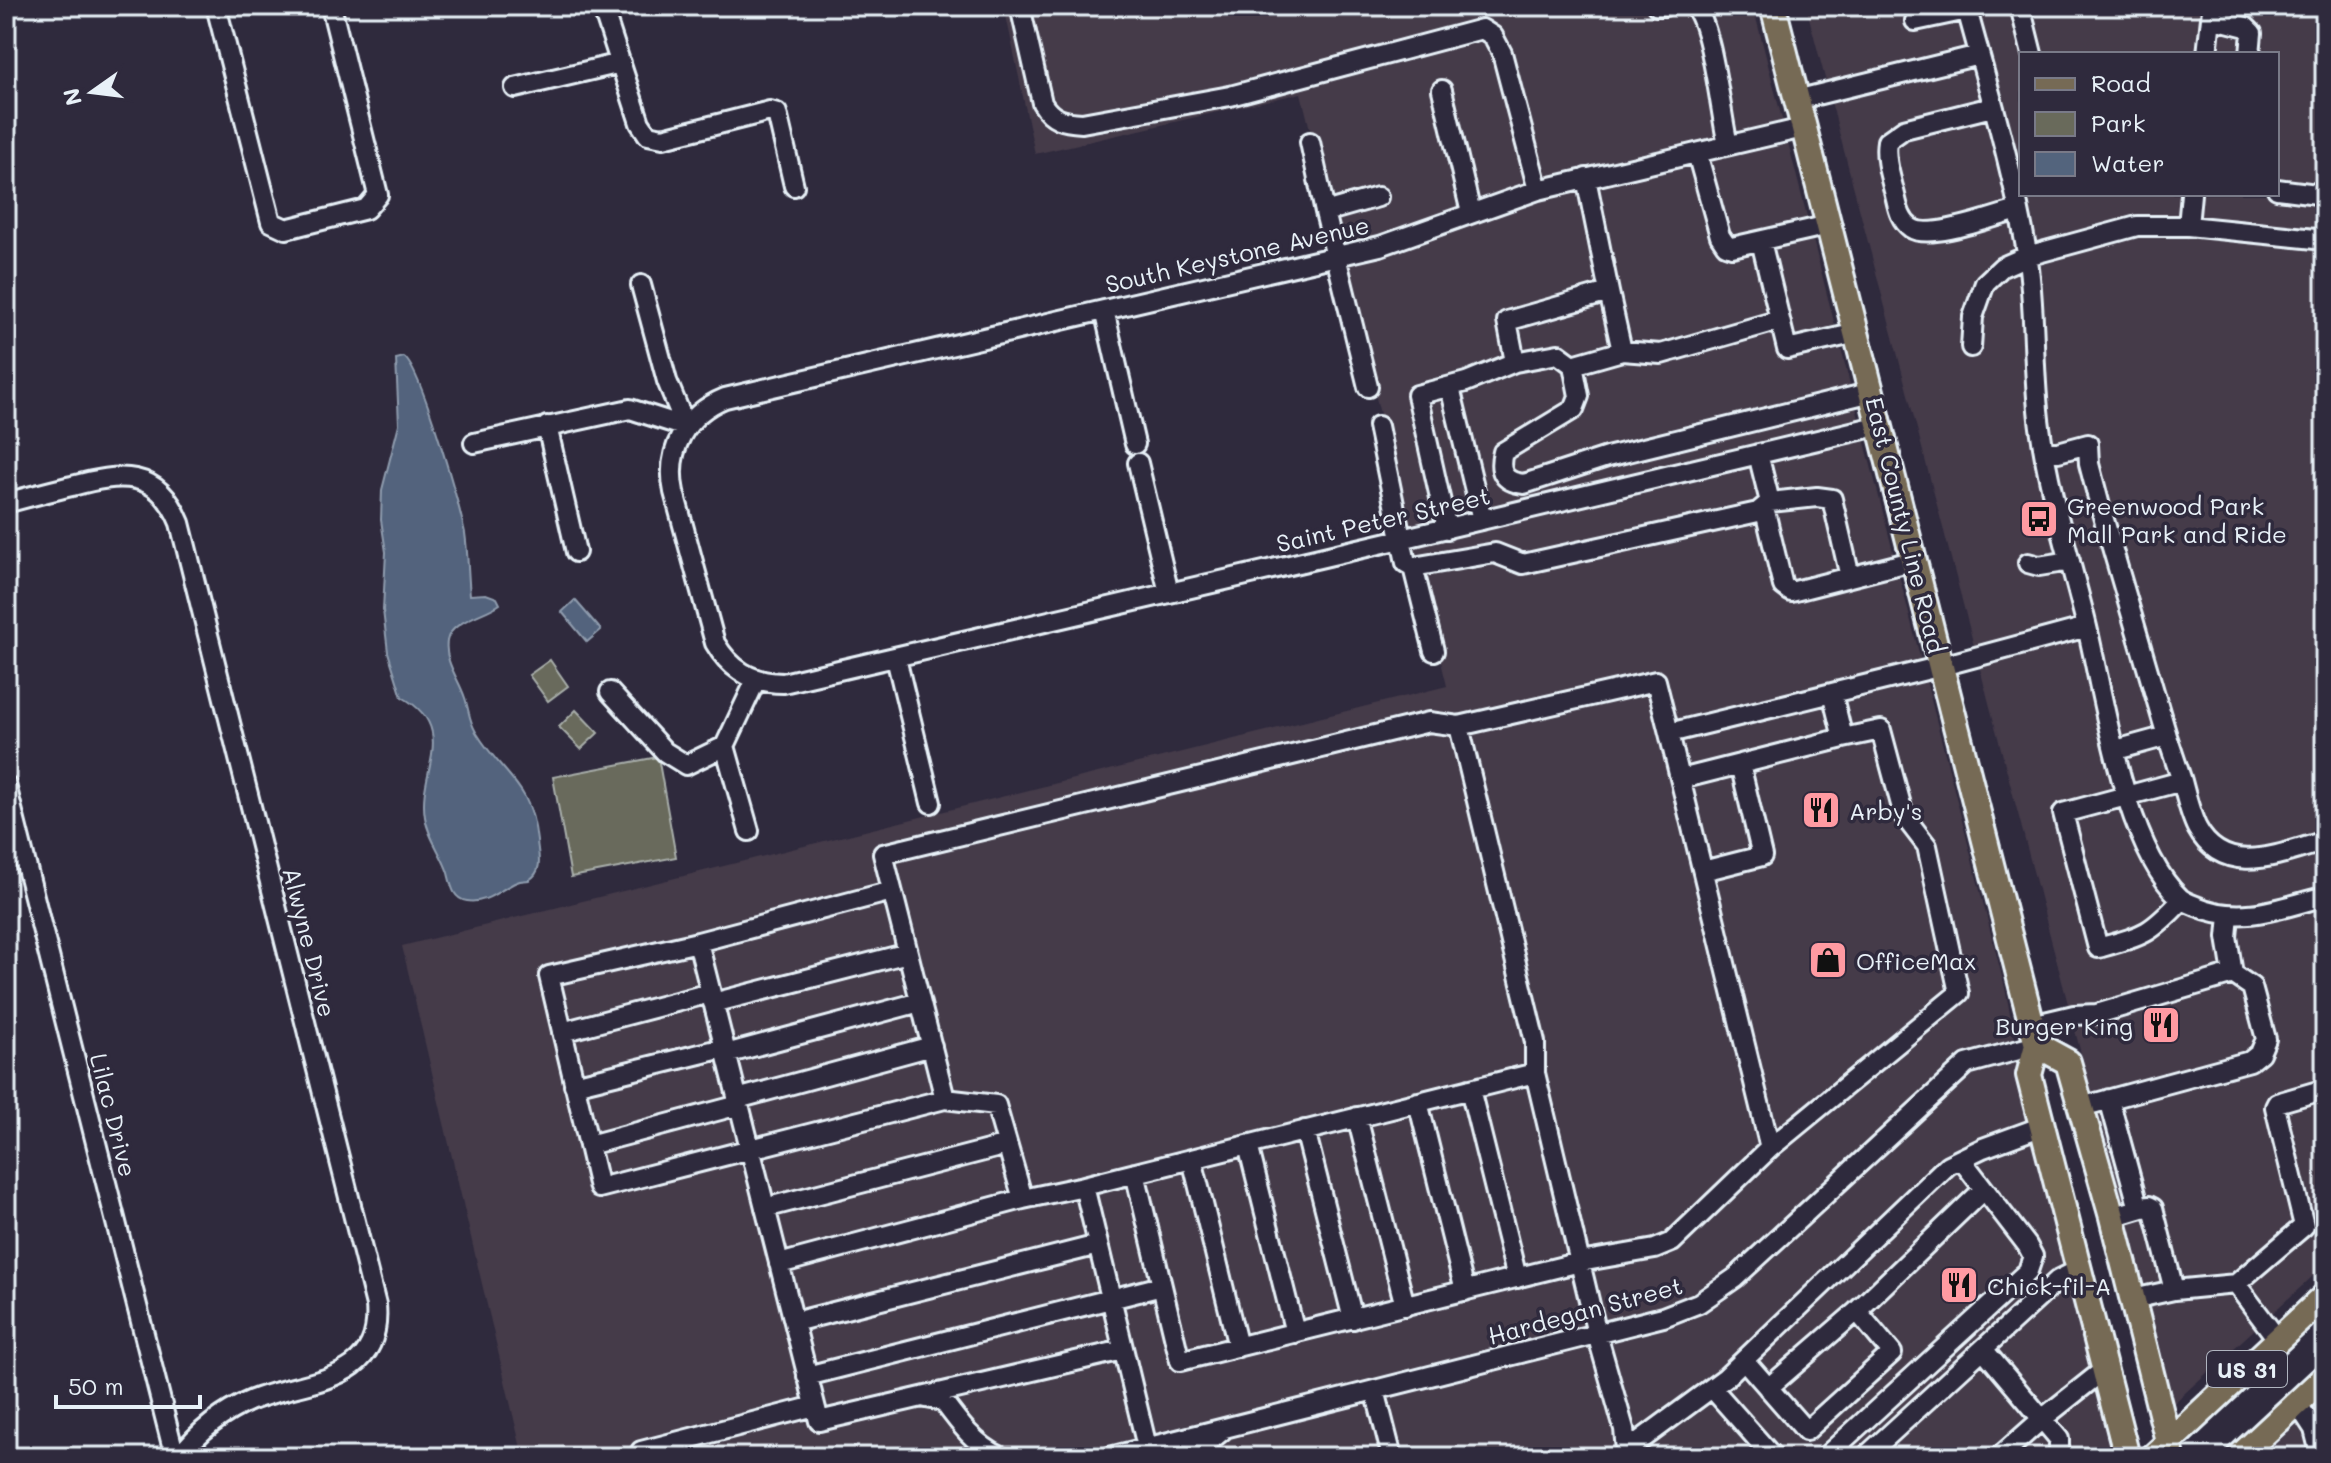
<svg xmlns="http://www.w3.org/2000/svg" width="2331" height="1463" font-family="Mali,sans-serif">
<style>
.built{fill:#443a49;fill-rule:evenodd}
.green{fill:#696a5b;stroke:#a8aeaa;stroke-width:2}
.water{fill:#53647d;stroke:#8f9cae;stroke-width:2}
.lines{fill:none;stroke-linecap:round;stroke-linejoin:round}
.minor-casing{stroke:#e8f1f8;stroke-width:24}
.major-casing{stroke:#e8f1f8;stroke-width:30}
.minor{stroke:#2f2a3d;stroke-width:18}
.major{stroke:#766a55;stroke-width:24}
.labels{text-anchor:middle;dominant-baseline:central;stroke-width:7;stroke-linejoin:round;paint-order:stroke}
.shield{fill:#2f2a3d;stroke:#b0b5c0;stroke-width:2}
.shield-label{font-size:22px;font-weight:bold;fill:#e8f1f8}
.street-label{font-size:24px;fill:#e8f1f8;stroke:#2f2a3d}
.poi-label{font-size:24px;fill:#e8f1f8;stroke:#2f2a3d;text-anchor:start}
</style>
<rect width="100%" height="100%" fill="#2f2a3d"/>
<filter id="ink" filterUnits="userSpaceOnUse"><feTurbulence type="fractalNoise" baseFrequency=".0125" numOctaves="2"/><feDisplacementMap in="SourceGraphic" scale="16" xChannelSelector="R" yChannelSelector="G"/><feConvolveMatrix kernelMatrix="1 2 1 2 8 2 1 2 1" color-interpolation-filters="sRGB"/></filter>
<g filter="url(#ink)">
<path class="built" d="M1004,6h749l252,982 30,151 78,318h-1590l-121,-511 1045,-260 -146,-593 -266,61z
M1806,6h519v1259l-152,139zM2021,54h256v140h-256z
M2325,1397v60h-65z"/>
<path class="green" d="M550,660l18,26 -20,15 -19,-26z
M576,710l22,23 -17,16 -22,-22z
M658,757l18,100 -105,20 -18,-100z"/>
<path class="water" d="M404,357c18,13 55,148 61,176 3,21 3,42 5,62l16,-1 11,4 3,6c-15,11 -50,17 -53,37 -3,21 12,38 18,57 4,12 4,23 11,34 28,46 55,50 61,109 1,13 7,30 -8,39 -4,1 -8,0 -12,2 -17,7 -30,22 -50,19 -14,-2 -16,-16 -19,-28 -6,-19 -20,-35 -23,-56 -8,-46 35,-87 -23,-120l-14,-45 -5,-42 3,-58 -5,-32 1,-30 17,-66 -3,-65z
M575,600l26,30 -14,12 -25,-30z"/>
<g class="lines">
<g class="minor-casing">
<path id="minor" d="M216,6l55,216 15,7 80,-20 12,-14 -47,-189
M602,6l38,117 8,12 15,3 107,-27 7,2 17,73
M1020,6l22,97c10,17 22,19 40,20l148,-27 252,-67 11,7 9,17 36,137
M1657,6h7
M1694,6c18,18 27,110 34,139
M1966,6c22,81 47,164 61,247 9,57 5,116 13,174 9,68 31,134 47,200 18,76 37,218 93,271 5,4 11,6 16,8 44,19 85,2 129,-10
M2020,6l12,48
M2211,18l35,9 6,6 -2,21
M1915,21l52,-11
M2207,54l5,-45
M515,88l106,-25
M1442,90l29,123
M1796,100l183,-45
M1992,107l-88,22 -17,12c-3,18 4,37 8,54 3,13 5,25 16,33 19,13 84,-12 107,-18
M1803,128l-265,62 -158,56 -655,152c-39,16 -60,52 -51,94l41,151c15,26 36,40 68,40l618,-144 480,-114
M1310,142l15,70
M1697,153l23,83 6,9 6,2 97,-22
M2277,189l48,6
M2188,226l3,-32
M1761,241l26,108 70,-16
M641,285l26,96 19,46
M1609,292l13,59
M1104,310l31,134
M1971,347l2,-30 12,-34 17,-16 25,-11 110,-30h51l137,14
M1515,362l43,-8 15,11 6,31 -5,13 -71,43c-5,19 0,30 21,32l83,-27 265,-65
M1573,365l49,-14 39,3 119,-34
M1368,387l-43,-175 53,-15
M1450,387l32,133
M547,426l29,126
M1378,426l28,137 7,4 82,-14 28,11 235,-52 12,-10 -12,-48
M474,443l156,-34 56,18
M2044,452h14l30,-8 1,20 11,42 67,230 -51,14
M1138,463l31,130
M1770,502l47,-5 15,2 18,78
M6,503c22,-6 44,-12 66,-17 48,-13 86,-18 108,37l196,782c7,80 -71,74 -124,95 -29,12 -54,32 -73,57
M1764,507l19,79 8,6 125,-32
M1447,529l-30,-134 49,-13 49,-20 -8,-41 102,-29 -23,-114
M2028,563l11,3 31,-5
M1413,567l21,84
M896,658l35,145
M610,692l55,60 21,13 39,-19 31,-66
M1459,726l76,316v31l62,261 27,95 2,22 99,-73 223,-213 35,-17 60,-22
M1669,733l101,415 189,-155 -32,-147 -23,-30 -23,-86 -38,8 -11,-45
M2167,736l15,45 -119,32 35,135c47,-13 51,-13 84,-48
M725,746l24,85
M1681,779l162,-41
M2182,781c4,15 8,33 15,47 28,52 85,25 128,13
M6,785l169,672
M1703,871l59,-15 -22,-92
M892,891l-194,51 121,479 304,-71
M2229,915l-2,22 6,37
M698,942l-149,34 50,212 346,-89
M713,1003l195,-50
M2032,1025l42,-10 23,-1 136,-40 19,13 14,52 -6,14 -10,8 -169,46
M562,1032l148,-39
M726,1054l194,-52
M574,1085l150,-37
M1470,1089l47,189
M737,1099l195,-53
M2109,1099l30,110
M1418,1102l47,189
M1357,1117l48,189
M1305,1130l48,189
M589,1145l150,-40
M1248,1145l47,188
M1192,1159l46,188
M1135,1173l27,113
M1084,1186l451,-113
M765,1208l242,-63
M2112,1217l37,-11 4,2 21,82
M779,1264l244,-65
M2236,1284l68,-58 -29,-119 2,-4 48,-14
M2133,1299l41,-9 62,-6 42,56
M794,1322l304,-77
M1983,1349l59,70 63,-50
M1744,1360l62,71 86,-78 -35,-42 127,-122
M807,1376l355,-90 18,75 400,-99 75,-13 17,-7 98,-94
M1712,1388l61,69
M1768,1388l89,-77
M1375,1390l17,67
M926,1398l17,3c16,22 32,44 58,56
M2297,1403l17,26 7,28
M1147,1447l-63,-261 -61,13 -27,-94 -51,-6 -62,-245 546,-132 30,4 197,-45 13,52 273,-67 145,-39
M641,1451l174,-45
M1110,1457l553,-140 36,-14 36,-25 232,-214 70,-19
M1190,1457l32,-26
M1825,1457l203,-186 5,-15 -6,-11 -66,-86
M1865,1457l193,-177 22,-11
M1999,1457l43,-38 17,20v18"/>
</g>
<g class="major-casing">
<path id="major" d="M1773,6l264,1039 -8,30 98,382
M2037,1045l31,17 44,155 60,240
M2153,1457l172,-161
M2239,1457l86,-80"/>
</g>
<use href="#minor" class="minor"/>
<use href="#major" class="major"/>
</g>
</g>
<defs>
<g id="bus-square" transform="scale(2)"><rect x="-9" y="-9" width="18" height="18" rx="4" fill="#ff9aa2" stroke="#2f2a3d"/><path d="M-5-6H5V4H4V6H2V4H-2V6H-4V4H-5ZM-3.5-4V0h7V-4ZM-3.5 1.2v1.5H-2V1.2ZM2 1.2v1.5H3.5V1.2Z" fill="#111"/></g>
<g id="restaurant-square" transform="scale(2)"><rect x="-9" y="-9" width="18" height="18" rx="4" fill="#ff9aa2" stroke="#2f2a3d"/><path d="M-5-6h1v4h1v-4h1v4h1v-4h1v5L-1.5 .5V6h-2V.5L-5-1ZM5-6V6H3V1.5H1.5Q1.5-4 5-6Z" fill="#111"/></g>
<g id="shop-square" transform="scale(2)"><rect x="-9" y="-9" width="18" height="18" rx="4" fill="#ff9aa2" stroke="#2f2a3d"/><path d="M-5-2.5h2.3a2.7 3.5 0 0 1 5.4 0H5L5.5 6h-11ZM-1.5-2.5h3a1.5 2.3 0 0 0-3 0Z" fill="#111"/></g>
</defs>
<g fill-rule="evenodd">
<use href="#bus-square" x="2039" y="519"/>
<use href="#restaurant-square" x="1821" y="810"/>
<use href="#shop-square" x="1828" y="960"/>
<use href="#restaurant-square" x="2161" y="1025"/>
<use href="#restaurant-square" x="1959" y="1285"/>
</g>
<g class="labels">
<rect class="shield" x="2207" y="1351" width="80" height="36" rx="6"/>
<g class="shield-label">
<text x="2247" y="1369">US 31</text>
</g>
<g class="street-label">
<text transform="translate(1237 254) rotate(-13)">South Keystone Avenue</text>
<text transform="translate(1383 519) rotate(-13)">Saint Peter Street</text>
<text transform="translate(1906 525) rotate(76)">East County Line Road</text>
<text transform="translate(310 942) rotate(76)">Alwyne Drive</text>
<text transform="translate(114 1115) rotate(76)">Lilac Drive</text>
<text transform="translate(1585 1310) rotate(-15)">Hardegan Street</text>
</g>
<g class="poi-label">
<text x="2067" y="505">Greenwood Park<tspan x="2067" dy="28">Mall Park and Ride</tspan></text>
<text x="1849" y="810">Arby's</text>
<text x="1856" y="960">OfficeMax</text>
<text x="2133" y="1025" text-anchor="end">Burger King</text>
<text x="1987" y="1285">Chick-fil-A</text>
</g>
</g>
<rect width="2331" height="1463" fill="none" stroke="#2f2a3d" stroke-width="32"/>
<rect x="16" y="16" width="2299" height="1431" fill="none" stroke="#e8f1f8" stroke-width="3" filter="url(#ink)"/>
<rect x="2019" y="52" width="260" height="144" fill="#2f2a3d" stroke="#797a88" stroke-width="2"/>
<rect x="2035" y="78" width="40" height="12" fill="#766a55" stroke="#797a88" stroke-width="2"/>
<text x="2091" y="92" font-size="24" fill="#e8f1f8">Road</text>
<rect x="2035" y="112" width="40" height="24" fill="#696a5b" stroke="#797a88" stroke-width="2"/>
<text x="2091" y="132" font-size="24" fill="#e8f1f8">Park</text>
<rect x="2035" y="152" width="40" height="24" fill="#53647d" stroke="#797a88" stroke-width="2"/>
<text x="2091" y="172" font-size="24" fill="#e8f1f8">Water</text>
<g transform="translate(92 92) rotate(256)" stroke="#2f2a3d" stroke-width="6" paint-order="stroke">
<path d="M0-6L14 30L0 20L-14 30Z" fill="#e8f1f8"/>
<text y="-12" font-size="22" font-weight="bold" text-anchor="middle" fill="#e8f1f8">N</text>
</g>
<path d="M56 1395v12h144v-12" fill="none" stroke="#e8f1f8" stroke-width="4"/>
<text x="68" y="1395" font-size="24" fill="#e8f1f8" stroke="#2f2a3d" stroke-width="6" paint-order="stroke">50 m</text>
</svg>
